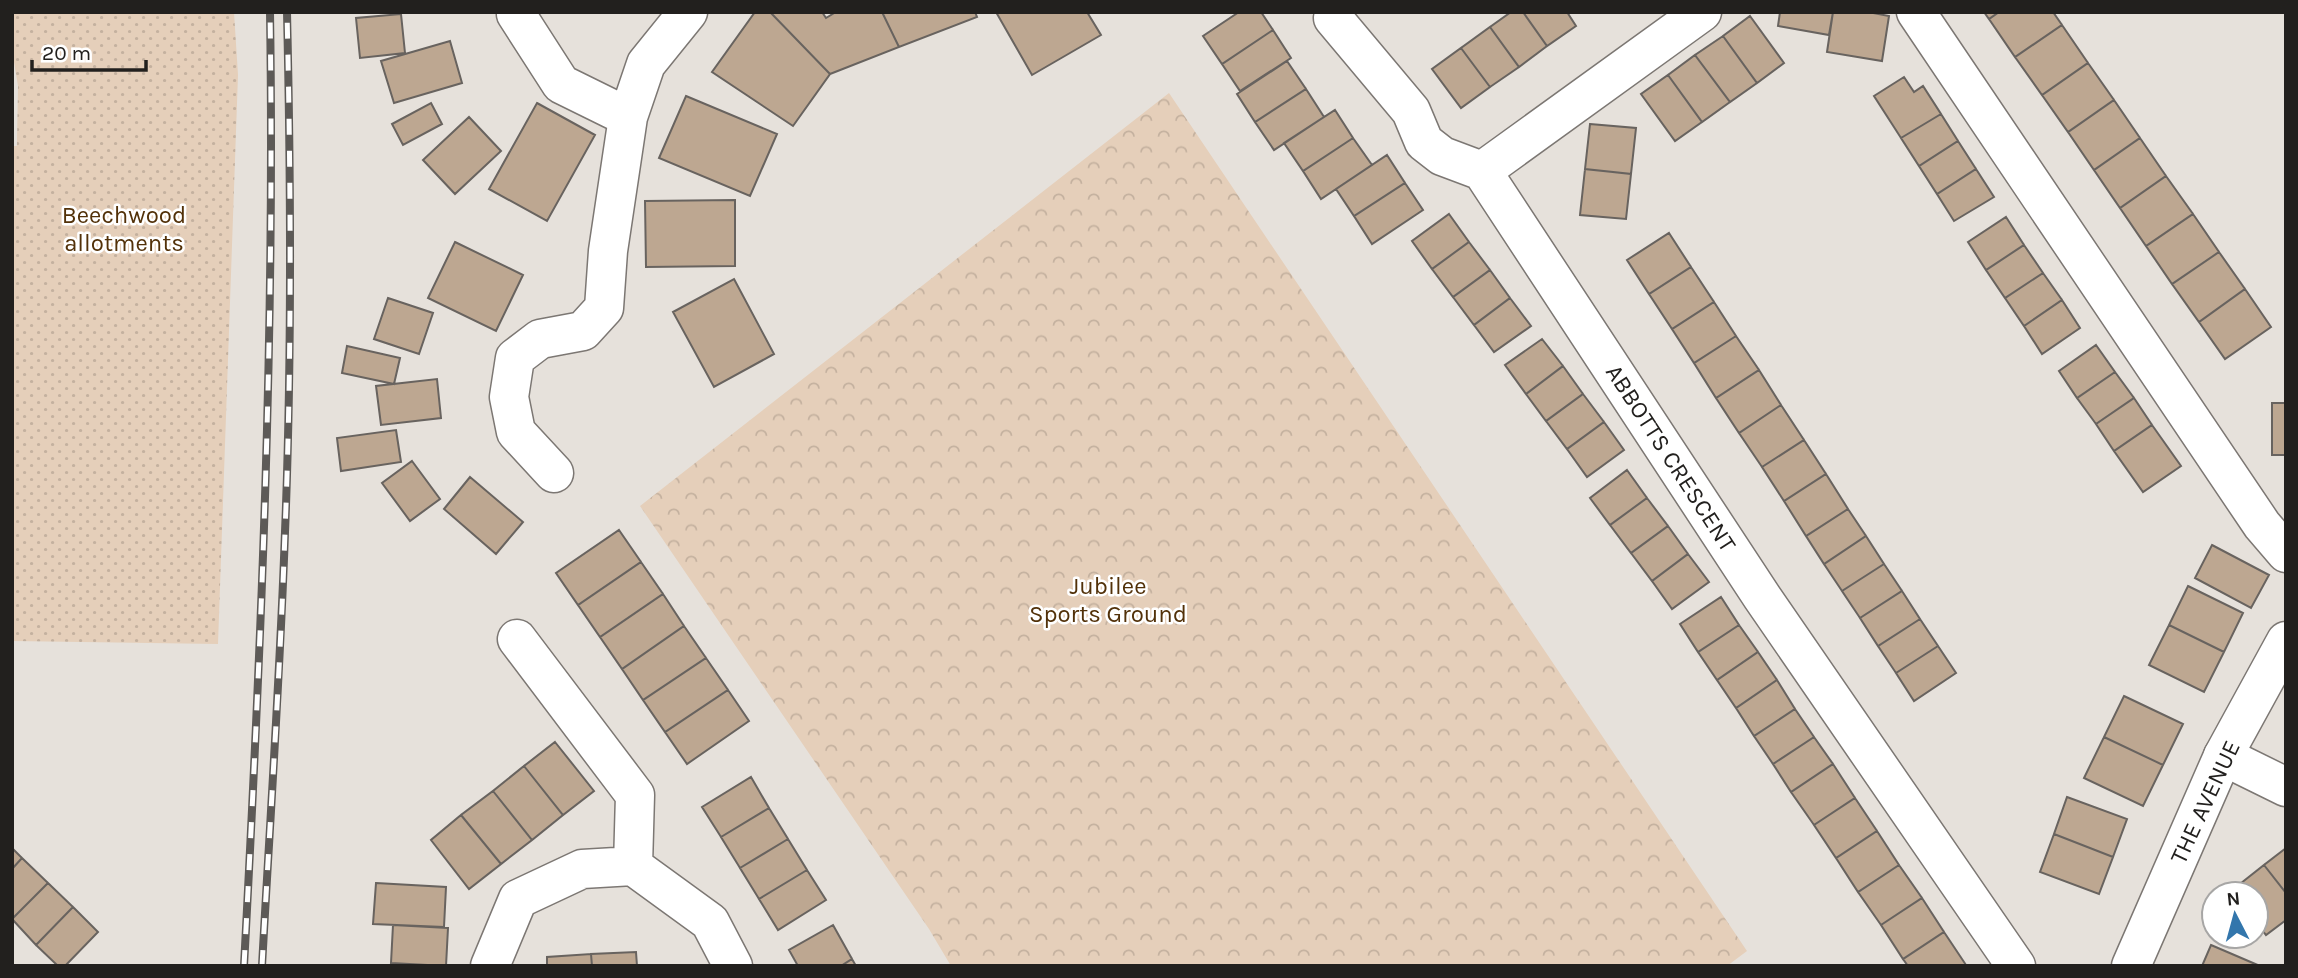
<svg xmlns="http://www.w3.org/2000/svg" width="2298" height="978" font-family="Karla,sans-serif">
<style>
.grass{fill:#e5cfba}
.park{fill:url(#park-crowns)}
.garden{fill:url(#garden-dots)}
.building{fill:#bda791;stroke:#68635f;stroke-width:2}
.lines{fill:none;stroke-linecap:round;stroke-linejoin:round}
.street-casing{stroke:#7c7773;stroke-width:41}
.secondary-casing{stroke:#7c7773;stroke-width:41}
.street{stroke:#fff;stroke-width:38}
.secondary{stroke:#fff;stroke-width:38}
.rail-casing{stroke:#5d5a57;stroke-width:8}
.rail{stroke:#fff;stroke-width:5;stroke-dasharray:16;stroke-linecap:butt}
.labels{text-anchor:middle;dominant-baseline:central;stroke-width:5;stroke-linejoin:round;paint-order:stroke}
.park-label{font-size:24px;fill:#523109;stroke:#fff}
.street-label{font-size:24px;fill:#22201e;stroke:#fff}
</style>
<defs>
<pattern id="park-crowns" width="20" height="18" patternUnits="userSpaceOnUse" patternTransform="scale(1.75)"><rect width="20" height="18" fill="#e5cfba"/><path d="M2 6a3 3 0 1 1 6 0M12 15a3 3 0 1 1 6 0" fill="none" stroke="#c4b19f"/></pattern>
<pattern id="garden-dots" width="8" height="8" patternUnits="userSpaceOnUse" patternTransform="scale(1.75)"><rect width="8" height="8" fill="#e5cfba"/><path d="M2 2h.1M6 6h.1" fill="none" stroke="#c4b19f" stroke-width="1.8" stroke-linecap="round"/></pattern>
</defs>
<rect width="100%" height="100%" fill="#e6e1db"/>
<path class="grass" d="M12,146h6l-6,249z"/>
<path class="park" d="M1169,93l578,858 -20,15h-776l-22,-37 -289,-423z"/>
<path class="garden" d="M12,12h222l4,63 -20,569 -206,-3v-231l6,-324 -6,-36z"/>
<path class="building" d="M755,12h15l60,62 -37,52 -81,-54z
M770,12h52l4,6 10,-6h46l17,35 -69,27z
M882,12h93l2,5 -78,30z
M996,12h91l14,23 -69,40z
M1239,12h22l12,18 -51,34 -19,-28z
M1511,12h12l24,34 -28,21 -29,-40z
M1523,12h44l9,14 -29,20z
M1780,12h53l-4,23 -51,-9z
M1833,12h35l21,4 -7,45 -55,-9z
M1984,12h15l-10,7z
M1999,12h54l9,13 -47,32 -26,-38z
M401,14l4,39 -45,5 -4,-40z
M1750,16l34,47 -27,20 -34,-47z
M2062,25l26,38 -46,32 -27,-38z
M1490,27l29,40 -29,20 -29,-39z
M1273,30l18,28 -51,33 -18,-27z
M1723,36l34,47 -27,19 -35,-47z
M450,41l12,42 -68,20 -13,-42z
M1461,48l29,39 -29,21 -29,-39z
M1695,55l35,47 -28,20 -34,-47z
M1287,61l19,28 -51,33 -18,-28z
M2088,63l26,37 -46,32 -26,-37z
M1668,75l34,47 -27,19 -34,-47z
M1904,77l10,15 9,-6 18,28 -40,24 -27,-42z
M1306,89l18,28 -50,33 -19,-28z
M686,96l91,38 -27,62 -91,-38z
M2114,100l26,38 -46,32 -26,-38z
M431,103l11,21 -39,21 -11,-21z
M537,103l58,32 -48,86 -58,-32z
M1335,110l18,28 -50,33 -19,-28z
M1941,114l17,27 -39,25 -18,-28z
M469,117l32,34 -46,43 -32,-34z
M1590,124l46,4 -5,46 -46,-5z
M1353,138l19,27 -51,34 -18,-28z
M2140,138l26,38 -46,32 -26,-38z
M1958,141l18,28 -39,25 -18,-28z
M1387,155l18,28 -51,33 -18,-27z
M1585,169l46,5 -5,45 -46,-4z
M1976,169l18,28 -40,24 -17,-27z
M2166,176l27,38 -47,32 -26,-38z
M1405,183l18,27 -51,34 -18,-28z
M735,200v66l-89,1 -1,-66z
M1449,214l20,28 -37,27 -20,-28z
M2193,214l26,38 -47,32 -26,-38z
M2006,217l18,28 -38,25 -18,-28z
M1669,233l22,34 -42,27 -22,-34z
M455,242l68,33 -27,56 -68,-33z
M1469,242l21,28 -37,27 -21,-28z
M2024,245l19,28 -38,25 -19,-28z
M2219,252l26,37 -46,33 -27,-38z
M1691,267l23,35 -42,27 -23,-35z
M1490,270l20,28 -36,27 -21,-28z
M2043,273l19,27 -38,26 -19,-28z
M734,279l40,75 -60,33 -41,-75z
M2245,289l26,38 -46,32 -26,-37z
M388,298l45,15 -14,41 -45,-15z
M1510,298l21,28 -37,26 -20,-27z
M2062,300l18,28 -38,26 -18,-28z
M1714,302l22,34 -42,27 -22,-34z
M1736,336l23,34 -43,28 -22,-35z
M1542,339l21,27 -37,28 -21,-29z
M2096,345l19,27 -38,26 -18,-27z
M347,346l53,12 -6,26 -52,-11z
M1563,366l20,28 -37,27 -20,-27z
M1759,370l22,35 -42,28 -23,-35z
M2115,372l19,26 -38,26 -19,-26z
M437,379l4,39 -60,7 -5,-39z
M1583,394l21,28 -37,27 -21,-28z
M2134,398l18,27 -38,26 -18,-27z
M2272,403h14v52h-14z
M1781,405l23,35 -42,27 -23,-34z
M1604,422l20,28 -37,27 -20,-28z
M2152,425l29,41 -38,26 -29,-41z
M396,430l5,32 -60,9 -4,-33z
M1804,440l22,34 -42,27 -22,-34z
M412,461l28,38 -30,22 -28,-38z
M1627,470l20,28 -37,27 -20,-27z
M1826,474l22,35 -42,27 -22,-35z
M470,477l53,45 -27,32 -52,-45z
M1647,498l21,28 -37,27 -21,-28z
M1848,509l18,27 -42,28 -18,-28z
M1668,526l20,28 -36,27 -21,-28z
M619,530l22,32 -63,43 -22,-32z
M1866,536l18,28 -42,27 -18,-27z
M2212,545l57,30 -18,33 -56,-30z
M1688,554l21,28 -37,27 -20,-28z
M641,562l22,32 -63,43 -22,-32z
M1884,564l18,27 -42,27 -18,-27z
M2188,586l55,27 -19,39 -55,-27z
M1902,591l18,28 -42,27 -18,-28z
M663,594l21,32 -62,43 -22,-32z
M1721,597l18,28 -41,27 -18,-28z
M1920,619l18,27 -42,27 -18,-27z
M1739,625l19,27 -41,28 -19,-28z
M2169,625l55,27 -20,40 -55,-27z
M684,626l22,32 -63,42 -21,-31z
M1938,646l18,27 -42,28 -18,-28z
M1758,652l19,28 -41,28 -19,-28z
M706,658l22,32 -63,42 -22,-32z
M1777,680l18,29 -41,27 -18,-28z
M728,690l21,31 -62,43 -22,-32z
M2124,696l59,28 -20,41 -59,-28z
M1795,709l19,28 -41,27 -19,-28z
M1814,737l19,27 -42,28 -18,-28z
M2104,737l59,28 -20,41 -59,-28z
M555,742l39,49 -31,24 -39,-49z
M1833,764l22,34 -41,27 -23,-33z
M524,766l39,49 -31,25 -39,-49z
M751,777l18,31 -48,29 -19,-30z
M493,791l39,49 -31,24 -40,-49z
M2067,797l60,22 -14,38 -59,-23z
M1855,798l22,33 -41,27 -22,-33z
M769,808l19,31 -48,29 -19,-31z
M461,815l40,49 -32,25 -38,-49z
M1877,831l22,34 -41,27 -22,-34z
M2054,834l59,23 -14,37 -59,-22z
M788,839l19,31 -48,29 -19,-31z
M12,848l10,10 -10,11z
M2286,848v45l-22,-28z
M22,858l26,25 -36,36v-50z
M1899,865l23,33 -41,27 -23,-33z
M2264,865l22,28v27l-20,15 -10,-13v-28h-22l-3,-3z
M807,870l19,30 -48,30 -19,-31z
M48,883l25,24 -37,38 -24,-26z
M376,883l70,4 -2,40 -71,-3z
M1922,898l22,34 -41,27 -22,-34z
M73,907l25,25 -33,34h-7l-22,-21z
M393,925l55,3 -2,38 -55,-3z
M833,925l19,34 -11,7h-43l-9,-16z
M1944,932l22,33 -58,1 -5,-7z
M2211,945l49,21h-58z
M636,952l1,14h-45l-1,-12z
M591,954l1,12h-45v-9z
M852,959l4,7h-15z
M391,963l54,3h-54z"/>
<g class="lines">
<g class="street-casing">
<path id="street" d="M1916,12l346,513 24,28
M516,14l45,70 67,33
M1333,18l78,93 13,31 18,14 40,15
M1482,171l280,426 254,369
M1482,171l220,-159
M554,473l-38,-41 -7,-35 6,-39 25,-19 43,-8 21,-23 4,-57 20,-134 18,-53 42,-52
M517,639l118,156 -2,71
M2223,756l63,31
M490,966l28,-67 64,-30 51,-3 77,56 23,44"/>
</g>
<g class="secondary-casing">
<path id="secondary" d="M2131,966l92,-210 63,-115"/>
</g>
<use href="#street" class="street"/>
<use href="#secondary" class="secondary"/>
<g class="rail-casing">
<path id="rail" d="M244,966c17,-318 31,-635 26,-954
M262,966c8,-145 18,-290 23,-434 7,-173 6,-347 2,-520"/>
</g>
<use href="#rail" class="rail"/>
</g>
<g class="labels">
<g class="park-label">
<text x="124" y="215">Beechwood<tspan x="124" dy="28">allotments</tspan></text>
<text x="1108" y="586">Jubilee<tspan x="1108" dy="28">Sports Ground</tspan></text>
</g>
<g class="street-label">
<text transform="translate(1671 458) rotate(57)">ABBOTTS CRESCENT</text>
<text transform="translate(2205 802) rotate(-65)">THE AVENUE</text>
</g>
</g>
<rect width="2298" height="978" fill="none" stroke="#22201e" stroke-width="28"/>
<g transform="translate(2235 915) rotate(354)"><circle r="33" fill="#ffffff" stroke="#a7a6a5" stroke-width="2"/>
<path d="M0-5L12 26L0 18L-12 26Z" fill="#3376ac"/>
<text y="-10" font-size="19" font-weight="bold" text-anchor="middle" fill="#22201e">N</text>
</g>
<path d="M32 60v10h114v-10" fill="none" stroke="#22201e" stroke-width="3.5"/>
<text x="42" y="60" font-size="21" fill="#22201e" stroke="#ffffff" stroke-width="5" paint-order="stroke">20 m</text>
</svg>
